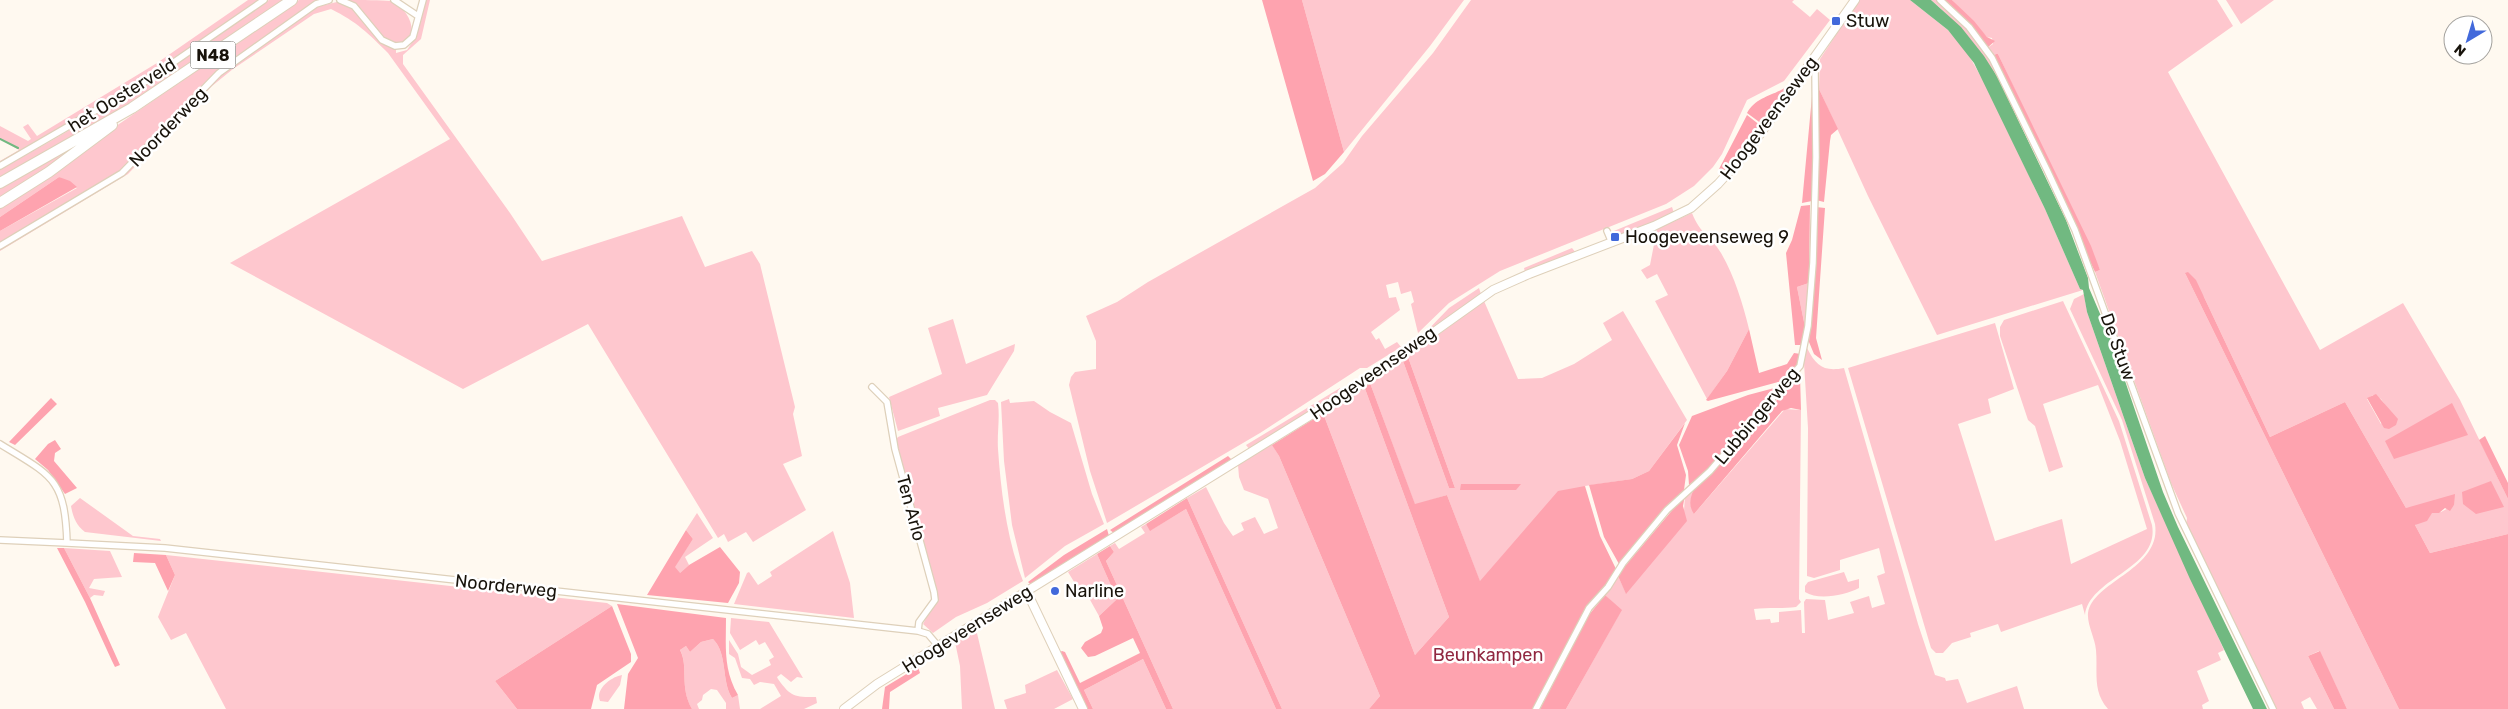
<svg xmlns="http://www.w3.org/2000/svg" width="2508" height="709" font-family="Rubik,sans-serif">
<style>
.green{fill:#fec7ce;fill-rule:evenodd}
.forest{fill:#fea3af}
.water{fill:#71b981}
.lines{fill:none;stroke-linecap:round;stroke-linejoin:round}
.stream{stroke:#71b981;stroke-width:2}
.street-casing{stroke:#ded0ba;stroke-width:8}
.secondary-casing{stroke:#ded0ba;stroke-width:10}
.highway-casing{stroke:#ded0ba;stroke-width:12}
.street{stroke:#fff;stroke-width:5.5}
.secondary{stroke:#fff;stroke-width:8}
.highway{stroke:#fff;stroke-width:10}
.poi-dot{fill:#4269db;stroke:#fff;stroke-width:2}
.labels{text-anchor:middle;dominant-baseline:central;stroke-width:5;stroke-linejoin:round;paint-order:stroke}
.shield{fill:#fff;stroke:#5d5a54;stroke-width:1}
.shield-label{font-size:16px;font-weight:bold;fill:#18130b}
.poi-label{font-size:18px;fill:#18130b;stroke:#fff;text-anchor:start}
.street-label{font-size:18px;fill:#18130b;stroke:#fff}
.park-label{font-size:18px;fill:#912841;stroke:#fff}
</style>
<rect width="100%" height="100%" fill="#fff9f0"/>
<path class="green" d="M248,0h13l-113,78 -148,87v-4l19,-11 -19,-11v-13l28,15 3,-2 -8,-12 5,-3 9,12 120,-73z
M269,0h17l-126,86 -160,95v-12c94,-49 181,-110 269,-169z
M299,0h21l-97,68 -103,105 -120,71v-13l77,-43 -18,-11 -59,40v-11z
M349,0c12,0 32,0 42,1 26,11 29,50 1,42 -19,-6 -26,-33 -43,-43z
M425,0h5l-9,39 -18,16v9l107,149 32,48 140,-45 23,51 47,-16 8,13 35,143 -2,7 9,42 -19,8 23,46 -53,32 -7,-10 -18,10 -4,-8 -6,4 -130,-214 -125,65 -233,-126 220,-124 -62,-86c-20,-20 -31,-31 -57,-44l-17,5 -81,55 -21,17 -84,88 -128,77v-4l116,-67 105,-106 95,-67 21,-5 15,6 28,34 16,7v4l11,-3 10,-15z
M1302,0h162l-34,46 -86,106z
M1471,0h323l-2,2 18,15 7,-8 13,11 -46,61 -37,19 -25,54 -9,13 -19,19 -28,18 -166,67 -51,32 -31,30 -7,-29 3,-2 -3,-11 -10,3 -3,-12 -12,3 3,13 7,-1 4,13 -29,22 5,8 3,-2 6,11 12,-7 4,5 -34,21h-7l-100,65 -153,90 -17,-52 -21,-86 2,-8 4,-5 21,-3v-28l-10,-25 31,-14 31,-20 167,-94 28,-25 19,-27 71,-83z
M1859,0h51l38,30 19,22 18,32 60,125 35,80 3,1 -146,45 -69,-139 -49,-107 1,-30z
M1931,0h6c20,17 39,36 53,58 14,22 22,50 33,75 -25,-53 -46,-94 -92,-133z
M1952,0h265l16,26 -65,46 152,278 83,-47 57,97 48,99v35l-78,19 -15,-28 16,-12 10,-1 13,-7 -48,3 -61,-106 -75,35 -66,-140 -19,-24 214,436h-52l-28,-58 -11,5 26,53h-17l-7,-12 -9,5 3,7h-28l-90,-183 1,-8 -16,-35 -76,-211 5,-2 -102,-216 -5,2 -6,-8 6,-4 -1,-6 -5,-1zM2373,395l8,4 9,13 -9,12 -14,-25z
M2226,0h48l-33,24z
M93,133l2,3 -95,64v-14z
M1672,207l2,6 -8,4 -53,22 -4,-6z
M1692,213c8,21 19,23 29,40 13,22 22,51 28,76l-22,42 -20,28 -52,-98 13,-6 -11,-21 -10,5 -6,-9 9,-5 7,-36z
M1572,248l4,5 -51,19 -1,-4z
M1809,283l-4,44 -8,-40z
M1479,288l2,6 -61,44 29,-30z
M2084,294l3,18 58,166 79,172 -6,3 3,7 -24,11 12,30 -7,4 1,4h-95c-16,-18 -10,-37 -12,-59 -1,-12 -9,-25 -8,-37 5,-32 74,-44 67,-89l-33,-104 -52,-111 4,-10z
M1484,301l34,78 24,-1 32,-14 38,-24 -9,-17 20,-12 64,109 -38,51 -17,8 -47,7 -73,59 -32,37 -33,-87 -32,10 -45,-122 33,-22 46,127h6l-47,-131z
M2063,301l56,120 33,104c8,44 -62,52 -67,90l-3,-11 -81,28 -3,-8 -28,9 1,4 -19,6 -9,10h-7l-5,-5 -83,-280 147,-45 19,66 -26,10 3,14 -33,11 37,117 67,-22 9,45 76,-35 -27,-88 -22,-56 -55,19 20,63 -14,5 -14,-46 -7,-6 -28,-84v-9l4,-7z
M953,319l13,45 49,-20 -1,7 -27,44 -49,13 2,8 -42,15 -9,-34 53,-23 -14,-46z
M1807,348c9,18 17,24 37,20l74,256 17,51 10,3 1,3 12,-2 9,24 50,-17 7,23h-458l55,-98 -16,-16 13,-19 8,17 58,-82 1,-16 12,-11 -3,30 91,-105 16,1 -2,189 2,3 -5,5c-14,2 -27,0 -42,2l2,11 14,-1 1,4 8,-1v-10l22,-2 1,23h3l-1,-31 2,-3 19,1 3,20 26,-7 -4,-11 19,-6 3,12 13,-4 -8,-28 8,-3 -6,-25 -39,12v10l-26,8 -7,-2 1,-148 -4,-65z
M1364,386l85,231 -34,38 -92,-242z
M1340,388l2,5 -92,57 -4,-5z
M1009,399l1,4 24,-2 16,11 21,11 21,71 12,30 -39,22 -40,32 -13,-53 -8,-64 -3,-59z
M990,400h5l3,3c2,16 -1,31 0,46 3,44 9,91 25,132l-36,22 -31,14 -23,16 -10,-9 13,-24 -41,-159 3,-4z
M1272,444l7,12 101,240 -11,13h-87l-95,-211 19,-11 18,36 9,13 11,-6 -3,-7 14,-6 9,17 14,-6 -10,-29 -24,-9 -5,-13 -1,-12z
M80,498l53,38 27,3 1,2 -76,-9c-9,-7 -12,-15 -14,-26z
M1186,509l90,200h-103l-67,-148 8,-9 -4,-6 5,-3 4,6 26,-16 -4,-6 5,-3 5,6z
M697,513l16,25 -28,19 4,8 -10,9 -5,-7 19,-28 -7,-9z
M833,531l17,52 4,35 -120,-14 13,-31 2,-1 9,13 14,-9 -2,-4z
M64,548l46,3 12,26 -28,2 -5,9 16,3 -2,5 -9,-1 -4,3z
M1097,554l20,45 -18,17 -15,-27 -8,-4 -8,-13z
M166,555l441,48 5,3 -117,75 22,28h-291l-40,-76 -15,7 -13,-23 17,-42z
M1844,572l4,10 11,-3v9c-14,7 -40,13 -54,4v-6l3,-4z
M731,618l38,4 34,56 -6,-1 -6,5 -10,-8 -4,3 1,2c13,18 16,18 38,18l1,6 -13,6h-44l21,-13 -7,-12 -14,-2 -6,3 -4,-6 -8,-1 -7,-20 -6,-4v-14l9,14 3,13 11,8 19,-10 -2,-5 5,-3 -9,-15 -6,3 -3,-5 -16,10 -10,-17z
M976,629l19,80h-33l-2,-43 -5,-24z
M713,639c15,15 8,41 19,59l6,-3 2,14h-14v-6l-9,-13 -6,-1 -8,6 -1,5 -5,4 2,5h-7c-13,-22 -3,-43 -12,-59l6,-4 4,6 11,-10z
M1143,659l23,50h-73l-9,-19z
M1057,670l16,29 -19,10h-47l-3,-9 22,-7 -1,-8z
M622,675l-2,10 -12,17 -8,-1c-5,-12 11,-24 22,-26z"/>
<path class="forest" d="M1262,0h40l42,152 -19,22 -12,7z
M1945,0h7l22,21 13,16 8,4 -8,7z
M1996,54h2l93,192 9,24 -5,2 -102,-215z
M1814,75l-2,126 -10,2z
M1790,84l-28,40 -15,-11c10,-18 29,-17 43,-29z
M1819,89l19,40 -7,6 -1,6 -6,61 -8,-2z
M1747,115l14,11 -38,49 -4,-6z
M59,177l11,4 7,6 -77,44v-14z
M1810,205l-1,78 -12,4 8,40 -2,18h-8l-9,-92 6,-13 9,-34z
M1816,207l9,1 -9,130 6,22 -8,-6 -5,-12z
M2188,272l8,8 74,157 75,-35 61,106 49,-14 -1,11 -4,6 -5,-3 -6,5h-7l-5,8 -12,4 15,28 78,-19v175h-109l-214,-436z
M1749,329l10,44 28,-9 7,-11 7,1 -3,10 -12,16 -78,21 -2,-1 21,-29z
M1408,357l47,131h-6l-46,-127z
M1797,374l3,1 1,35 -10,-2 -9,3 -88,103c-7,-10 -3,-20 3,-30l69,-70z
M1370,383l45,121 32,-9 33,86 78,-90 27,-5 15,50 16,33 -10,17 -22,25 -51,98h-164l11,-13 -101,-240 -7,-11 51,-32 92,242 34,-38 -85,-231z
M1782,386l-73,83 -20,16 -1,-14 -9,-26 13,-29 56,-21z
M2376,394l22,25 -2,6 -7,4 -5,-1 -17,-30z
M51,398l6,6 -42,41 -6,-3z
M2452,403l16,32 -74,24 -9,-18z
M1685,423l-8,22 9,30 -2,15 -18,17 -47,57 -15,-27 -15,-52 43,-6 17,-8z
M2485,436l23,47v16l-29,-59z
M55,440l6,9 -6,4 -1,8 23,27 -12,6 -17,-24 -13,-11 13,-15z
M1228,456l4,4 -117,74 -5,-4z
M2491,481l13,26 -28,7 -13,-10 -1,-12z
M1461,484h60l-5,6h-56z
M1685,495l-2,11 4,15 -61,73 -8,-18 3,-5z
M1187,498l95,211h-6l-90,-200 -36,22 -4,-7z
M1107,529l2,7 -77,50 -4,-4 36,-27z
M686,530l7,9 -18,28 5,6 9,-8 31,-18 20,25 -1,11 -11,20 -81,-8z
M1110,546l4,6 -8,9 67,148h-7l-23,-50 -59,31 9,19h-7l-28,-56 4,-2 3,1 15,31 60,-30 -7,-15 -38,18 -7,1 -7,-9 4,-6 16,-9 2,-5 -4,-12 18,-17 -20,-45z
M57,548h7l26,50 30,67 -5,2 -3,-6 -27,-59z
M134,553l32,2 9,20 -7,16 -13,-28 -22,-1z
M1605,595l17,15 -56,99h-26l48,-93z
M617,604l109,14c0,28 -3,51 12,77l-6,3c-11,-18 -4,-44 -19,-59l-12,3 -11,10 -4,-6 -6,4c9,17 -1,36 12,59h-68l4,-35 10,-16z
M612,606l19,48v8l-34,23 -6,24h-74l-22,-28z
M2320,651l27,58h-13l-26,-53z
M918,667l2,6 -30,19 -1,17h-7l3,-22z"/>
<path class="water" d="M1910,0h21l30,27 23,29 14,22 68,142 22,58 1,10 21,49 53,155 15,35 89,182h-14l-63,-130 -45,-101 -58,-166 -4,-22 -3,-1 -35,-80 -71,-146 -26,-33z"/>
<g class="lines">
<path class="stream" d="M0,139l18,9"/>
<g class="street-casing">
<path id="street" d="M340,0l14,6 28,34 13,6 9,-1 9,-8 10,-37
M394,0l24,16
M1940,0l29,27 23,31 55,112 28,60 103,283 95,196
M0,166l148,-86 116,-80
M1607,231l5,12
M0,246l122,-73 97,-100 97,-69 13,-4
M872,387l15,15 8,47 39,143 1,8 -16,22 -1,9
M0,444c52,32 65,34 67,99l98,5 753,83 10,3 11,13
M0,540l67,3
M1536,709l53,-101 19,-21 15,-24 44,-53 43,-39 90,-105 8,-40 5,-63 3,-106 -1,-87 -5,-6"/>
</g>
<g class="secondary-casing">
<path id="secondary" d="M1027,592l56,117
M844,709l33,-25 484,-300 132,-94 36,-16 125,-48 37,-18 27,-24 30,-33 107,-151"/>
</g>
<g class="highway-casing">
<path id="highway" d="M0,183l132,-75 160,-108
M0,203l49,-31 63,-47"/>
</g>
<use href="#street" class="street"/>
<use href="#secondary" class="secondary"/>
<use href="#highway" class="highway"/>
</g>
<g class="poi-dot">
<rect x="1831" y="16" width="10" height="10" rx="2.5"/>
<rect x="1610" y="232" width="10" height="10" rx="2.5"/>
<circle cx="1055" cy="591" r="5"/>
</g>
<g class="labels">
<rect class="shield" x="190.5" y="41.5" width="45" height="27" rx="4"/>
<g class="shield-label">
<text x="213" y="55">N48</text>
</g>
<g class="poi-label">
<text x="1846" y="21">Stuw</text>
<text x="1625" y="237">Hoogeveenseweg 9</text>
<text x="1065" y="591">Narline</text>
</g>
<g class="street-label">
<text transform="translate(122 95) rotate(-32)">het Oosterveld</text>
<text transform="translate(1769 118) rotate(-53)">Hoogeveenseweg</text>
<text transform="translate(168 127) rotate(-46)">Noorderweg</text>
<text transform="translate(2118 347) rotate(70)">De Stuw</text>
<text transform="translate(1373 373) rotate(-35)">Hoogeveenseweg</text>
<text transform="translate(1757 416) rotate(-50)">Lubbingerweg</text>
<text transform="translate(911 508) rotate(75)">Ten Arlo</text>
<text transform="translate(506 586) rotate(6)">Noorderweg</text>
<text transform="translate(967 629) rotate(-32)">Hoogeveenseweg</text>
</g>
<g class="park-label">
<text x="1488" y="655">Beunkampen</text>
</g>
</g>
<g transform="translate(2468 40) rotate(218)"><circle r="24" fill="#ffffff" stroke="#a3a19d"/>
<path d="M0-4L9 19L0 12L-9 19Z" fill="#4269db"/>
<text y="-8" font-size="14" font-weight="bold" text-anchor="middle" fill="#18130b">N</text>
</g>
</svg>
